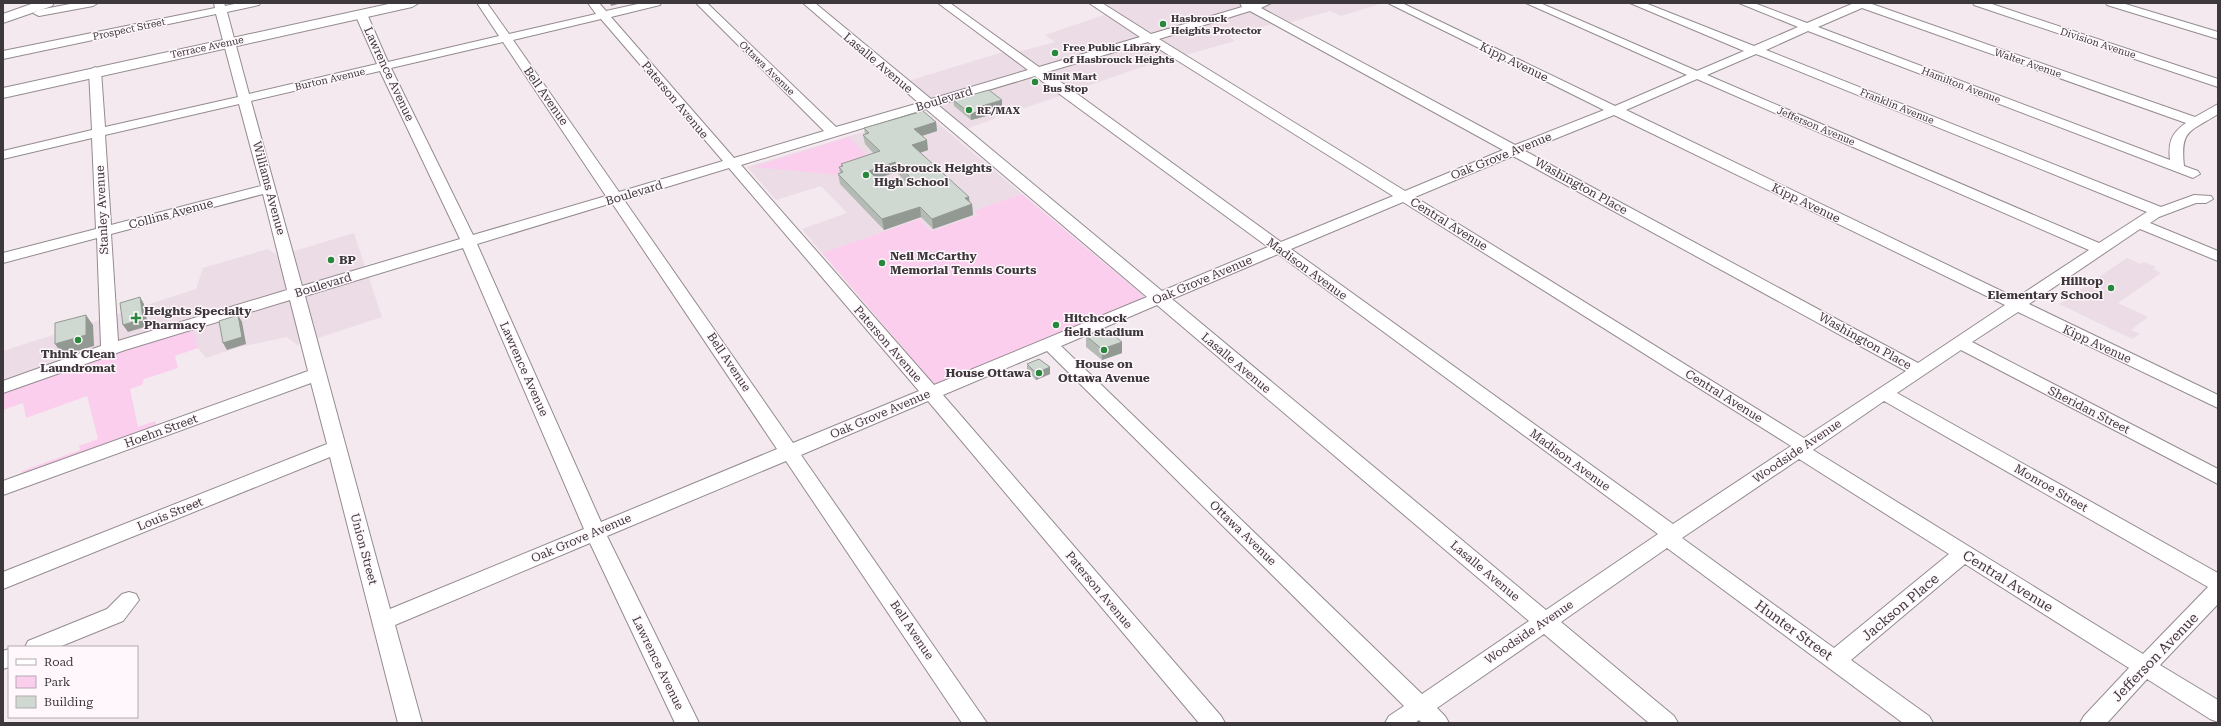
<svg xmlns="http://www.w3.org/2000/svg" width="2221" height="726" font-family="'Roboto Serif',serif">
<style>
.built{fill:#ecdce6}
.green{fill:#fcceed}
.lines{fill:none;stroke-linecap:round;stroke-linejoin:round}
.minor-casing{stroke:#948b91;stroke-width:2}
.major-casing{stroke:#948b91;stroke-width:2}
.highway-casing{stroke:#948b91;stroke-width:2}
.minor{fill:#fff;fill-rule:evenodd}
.major{fill:#fff;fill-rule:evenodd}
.highway{fill:#fff;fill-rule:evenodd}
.wall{fill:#b3bbb4;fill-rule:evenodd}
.shaded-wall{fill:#929892}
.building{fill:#d0d9d1;stroke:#929892;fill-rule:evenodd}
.poi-dot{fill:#27883c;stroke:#fff7fc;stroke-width:1.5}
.labels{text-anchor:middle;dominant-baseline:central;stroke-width:3;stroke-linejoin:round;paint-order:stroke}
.far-poi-label{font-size:10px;font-weight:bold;fill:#3c383b;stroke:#fff7fc;text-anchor:start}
.far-street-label{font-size:10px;fill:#3c383b;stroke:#fff7fc}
.street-label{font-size:12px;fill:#3c383b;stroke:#fff7fc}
.poi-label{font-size:12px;font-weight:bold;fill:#3c383b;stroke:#fff7fc;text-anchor:start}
.near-street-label{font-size:14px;fill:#3c383b;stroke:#fff7fc}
</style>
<rect width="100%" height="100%" fill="#f3e9ef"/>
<path class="built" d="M1111,3h272l-42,13 -11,-5 -42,12 -16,1 -43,13 6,4 -99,28 -111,39 -13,-1 -15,7 -3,5 -35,12 -51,-50 95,-29h15l37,-10 -10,-7 59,-20 1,-10z
M926,113l96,81 -47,17 3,4 -47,16 -12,-12 -97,34 -20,-24 45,-16 -26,-27 -45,14 -29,-33z
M354,233l28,84 -85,28 -10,-8 -47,10 -34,11 -16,-20 -187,47v-34l193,-62 7,-21 65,-19 10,7z
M2127,258l14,6 3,-2 12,5 -3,2 8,4 -43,30 30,14 -17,13 9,4 -8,5 -73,-35z"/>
<path class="green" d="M849,137l25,26 -37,12 -84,-8z
M1022,194l124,104 -212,86 -112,-131 97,-34 12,12 47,-16 -4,-4z
M191,325l7,23 -23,8 3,12 -34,11 -2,6 -12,4 8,38 17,-6 2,4 46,-17 2,7 -184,66 1,-10 58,-21 -1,-4 19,-7 -11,-43 -61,22 -3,-15 -20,7v-23z"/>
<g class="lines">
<g class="minor-casing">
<path id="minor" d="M75,3h23l-5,3 -54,10 -6,-3 6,-3z
M214,3h10l1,3 14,-3h21l-1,2 -32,7 22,82 128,-30 -22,-50 6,-3 6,3 21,48 111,-26 -22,-33h10l22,31 87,-20 -8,-11h11l7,8 36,-8h19l-1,2 -49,12 123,141 90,-27 -128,-128h11l129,124 83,-24 -116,-100h12l116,96 97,-29 -90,-67h12l89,64 101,-30 -51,-34h13l49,31 91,-27 -2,-4h31l-10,5 254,137 89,-35 -216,-107h14l213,103 72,-31 -161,-72h14l157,68 47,-20 -114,-48h15l109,43 44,-19 -59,-24h15l53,20 47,-20h15l326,114 23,-13v10c-28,18 -38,15 -34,52l14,5 2,3 -7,4 -385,-147 -42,19 395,157 33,-12 17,1 2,3 -7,4h-10l-37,14 -9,6 68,28v10l-78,-32 -111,75 189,91v13l-200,-96 -46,30 246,127v15l-257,-134 -64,43 321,180v31l-58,61 58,35v22l-8,-3 -63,-40 -40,44h-27l4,-7 45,-48 -164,-104 -114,96 78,56 4,7h-30l-236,-175 -106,74 113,94 4,7h-29l-105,-89 -107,74 8,8 4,7h-27l-3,-3 -4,3h-30l4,-7 15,-10 -357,-355 -104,44 278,321 4,7h-26l-271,-322 -127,54 186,268h-25l-176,-262 -179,75 92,187h-24l-85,-180 -195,82 27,98h-24l-68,-266 -327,132v-17l324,-128 -16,-61 -308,112v-14l305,-110 -18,-71 -165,50 -122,43v-12l98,-35 -4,-108 -94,25v-10l93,-24 -4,-91 -89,21v-8l89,-21 -3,-59 6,-4 6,4 4,56 133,-30 -22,-83 -213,45v-8l212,-43zM1862,8l324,115c-15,10 -18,20 -16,37l-352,-133zM1250,11l253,139 -98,41 -246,-152zM601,19l122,142 -104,31 -106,-152zM503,42l103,154 -133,39 -82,-167zM1148,42l245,154 -112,46 -234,-170zM1756,54l8,3 383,155 -48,31 -392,-168zM380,71l80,168 -158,47 -51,-185zM1035,76l233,171 -106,44 -224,-186zM1697,79l392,171 -73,48 -390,-188zM239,104l22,82 -150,39 -6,-90zM926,109l221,188 -213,88 -193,-220zM1614,115l391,190 -87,58 -393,-212zM1513,156l393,215 -102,67 -389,-241zM729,168l190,223 -126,52 -169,-243zM263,194l24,96 -169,51 -7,-107zM1403,202l388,244 -118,78 -382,-275zM612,203l165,246 -176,73 -124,-278zM463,248l121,281 -194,80 -85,-313zM1278,254l380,280 -112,76 -374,-311zM1157,305l372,316 -107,73 -361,-348zM1884,401l324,186 -65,67 -330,-204zM1799,459l150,95 -115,94 -152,-110z
M1973,3h16l229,76v8l-244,-82z
M2106,3h16l96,29v7l-111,-34z
M129,592l7,2 3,6 -16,21 -64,26h-34l3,-6 79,-32 15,-15z
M9,649v18l-6,2v-18z"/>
</g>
<g class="major-casing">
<path id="major" d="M393,3h26l-7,4 -409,91v-10z"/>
</g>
<g class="highway-casing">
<path id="highway" d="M34,3h20l-2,3 -49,17v-9z"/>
</g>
<use href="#minor" class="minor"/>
<use href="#major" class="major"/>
<use href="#highway" class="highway"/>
</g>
<path class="wall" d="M953,100l49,6 -16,5v5l-15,4 -17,-14z
M936,122l1,9 -15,5 6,14 -8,3 52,51 1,11 -40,14 -12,-12 -37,13 -44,-46 -2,-10h2l-1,-7h2v-3l33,-10 -9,-10 -2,-9 2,-1 -1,-6zM896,172l8,8 -19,6 -8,-7z
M1086,336l36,17 -20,7 -16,-13z
M1027,364l23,10 -14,6 -9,-9z"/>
<path class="shaded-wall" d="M610,3h12l-11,3z
M1002,100v6l-16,5v5l-15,4v-6l11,-8z
M936,122l1,9 -22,7 -1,-9z
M927,140l1,10 -15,5 -1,-10z
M895,162l1,10 -26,9 -1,-10z
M969,197l1,8 2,-1 1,11 -40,14 -1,-10 33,-21z
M920,207l1,10 -37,13 -2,-11z
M140,297l4,7 4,22 -20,6 -5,-7z
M86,315l7,10 1,21 -31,9 -8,-11z
M238,315l4,7 4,22 -19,6 -4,-7z
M1122,342v11l-20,7v-11z
M1050,367v7l-14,6v-7z"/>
<path class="building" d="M989,90l13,10 -20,6 4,3 -15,5 -18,-14z
M923,111l13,11 -22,7 13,11 -15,5 57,52 -4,1 7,6 -40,15 -12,-12 -38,12 -44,-45 5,-2 -4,-5 4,-1 -2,-2 39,-13 -17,-16 6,-2 -5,-5zM895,162l16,16 -26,8 -16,-15z
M140,297l3,22 -20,6 -3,-22z
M86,315v20l-31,9v-21z
M238,315l4,22 -19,6 -4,-22z
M1105,328l17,14 -20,7 -16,-13z
M1039,359l11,8 -14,6 -9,-9z"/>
<g class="poi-dot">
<circle cx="1163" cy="24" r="4"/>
<circle cx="1055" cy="53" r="4"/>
<circle cx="1035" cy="82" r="4"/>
<circle cx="969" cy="110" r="4"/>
<circle cx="866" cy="175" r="4"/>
<circle cx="331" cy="260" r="4"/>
<circle cx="882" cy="263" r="4"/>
<circle cx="2111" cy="288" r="4"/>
<path d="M134 312h4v4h4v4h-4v4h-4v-4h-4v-4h4z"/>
<circle cx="1056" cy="325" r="4"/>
<circle cx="78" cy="340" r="4"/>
<circle cx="1104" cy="350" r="4"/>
<circle cx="1039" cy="373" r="4"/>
</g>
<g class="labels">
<g class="far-poi-label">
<text x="1171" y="18">Hasbrouck<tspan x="1171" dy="12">Heights Protector</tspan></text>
<text x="1063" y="47">Free Public Library<tspan x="1063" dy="12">of Hasbrouck Heights</tspan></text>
<text x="1043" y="76">Minit Mart<tspan x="1043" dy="12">Bus Stop</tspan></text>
<text x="977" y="110">RE/MAX</text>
</g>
<g class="far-street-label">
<text transform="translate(129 29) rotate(-12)">Prospect Street</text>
<text transform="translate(2098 43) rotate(18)">Division Avenue</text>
<text transform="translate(207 47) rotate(-12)">Terrace Avenue</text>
<text transform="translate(2028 63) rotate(19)">Walter Avenue</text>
<text transform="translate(767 68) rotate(44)">Ottawa Avenue</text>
<text transform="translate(330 79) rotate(-13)">Burton Avenue</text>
<text transform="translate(1961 85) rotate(21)">Hamilton Avenue</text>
<text transform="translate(1897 106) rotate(22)">Franklin Avenue</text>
<text transform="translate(1816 126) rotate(23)">Jefferson Avenue</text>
</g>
<g class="street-label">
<text transform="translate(1514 62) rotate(26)">Kipp Avenue</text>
<text transform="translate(878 63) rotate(40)">Lasalle Avenue</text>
<text transform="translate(389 74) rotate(65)">Lawrence Avenue</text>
<text transform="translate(546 96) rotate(55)">Bell Avenue</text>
<text transform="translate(944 99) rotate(-17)">Boulevard</text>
<text transform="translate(675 100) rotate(50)">Paterson Avenue</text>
<text transform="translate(1501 156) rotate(-22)">Oak Grove Avenue</text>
<text transform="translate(1581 186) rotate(29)">Washington Place</text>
<text transform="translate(269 188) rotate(75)">Williams Avenue</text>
<text transform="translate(634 193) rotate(-17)">Boulevard</text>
<text transform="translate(1806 203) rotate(26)">Kipp Avenue</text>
<text transform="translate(102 210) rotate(-93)">Stanley Avenue</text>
<text transform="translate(171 214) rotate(-15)">Collins Avenue</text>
<text transform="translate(1449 224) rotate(32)">Central Avenue</text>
<text transform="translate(1307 269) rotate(36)">Madison Avenue</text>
<text transform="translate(1202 280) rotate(-23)">Oak Grove Avenue</text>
<text transform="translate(323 285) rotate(-17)">Boulevard</text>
<text transform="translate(1865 341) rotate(29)">Washington Place</text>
<text transform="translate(888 344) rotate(49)">Paterson Avenue</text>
<text transform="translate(2097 344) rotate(25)">Kipp Avenue</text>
<text transform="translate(729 362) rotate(56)">Bell Avenue</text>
<text transform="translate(1236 363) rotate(40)">Lasalle Avenue</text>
<text transform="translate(524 369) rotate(66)">Lawrence Avenue</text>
<text transform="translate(1724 396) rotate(32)">Central Avenue</text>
<text transform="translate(2089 410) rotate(27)">Sheridan Street</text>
<text transform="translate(880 414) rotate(-23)">Oak Grove Avenue</text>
<text transform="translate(161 431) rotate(-20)">Hoehn Street</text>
<text transform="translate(1797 451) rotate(-34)">Woodside Avenue</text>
<text transform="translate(1570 460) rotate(36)">Madison Avenue</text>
<text transform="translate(2051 488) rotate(30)">Monroe Street</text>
<text transform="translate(170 514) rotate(-22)">Louis Street</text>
<text transform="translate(1243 533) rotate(44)">Ottawa Avenue</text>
<text transform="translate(581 538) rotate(-23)">Oak Grove Avenue</text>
<text transform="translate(364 549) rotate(75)">Union Street</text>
<text transform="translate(1485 571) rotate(40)">Lasalle Avenue</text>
<text transform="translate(1099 590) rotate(50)">Paterson Avenue</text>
<text transform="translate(912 630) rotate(56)">Bell Avenue</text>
<text transform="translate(1529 632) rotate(-34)">Woodside Avenue</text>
<text transform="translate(658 663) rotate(64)">Lawrence Avenue</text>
</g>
<g class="poi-label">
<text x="874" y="168">Hasbrouck Heights<tspan x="874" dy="14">High School</tspan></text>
<text x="890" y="256">Neil McCarthy<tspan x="890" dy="14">Memorial Tennis Courts</tspan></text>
<text x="339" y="260">BP</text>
<text x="2103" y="281" text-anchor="end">Hilltop<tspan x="2103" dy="14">Elementary School</tspan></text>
<text x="144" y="311">Heights Specialty<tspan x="144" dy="14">Pharmacy</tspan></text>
<text x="1064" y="318">Hitchcock<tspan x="1064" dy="14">field stadium</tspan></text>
<text x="78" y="354" text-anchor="middle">Think Clean<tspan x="78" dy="14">Laundromat</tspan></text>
<text x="1104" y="364" text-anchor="middle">House on<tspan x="1104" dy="14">Ottawa Avenue</tspan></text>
<text x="1031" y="373" text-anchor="end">House Ottawa</text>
</g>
<g class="near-street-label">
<text transform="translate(2008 581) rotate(32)">Central Avenue</text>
<text transform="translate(1900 607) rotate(-40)">Jackson Place</text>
<text transform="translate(1794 630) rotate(36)">Hunter Street</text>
<text transform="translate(2155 657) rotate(-46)">Jefferson Avenue</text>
</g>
</g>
<rect width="2221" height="726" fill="none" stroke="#3c383b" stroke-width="8"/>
<rect x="8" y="646" width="130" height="72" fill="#fff7fc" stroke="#b1abaf"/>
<rect x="16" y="659" width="20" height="6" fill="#ffffff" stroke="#b1abaf"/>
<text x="44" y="666" font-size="12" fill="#3c383b">Road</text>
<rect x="16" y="676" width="20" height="12" fill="#fcceed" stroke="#b1abaf"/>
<text x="44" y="686" font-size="12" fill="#3c383b">Park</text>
<rect x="16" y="696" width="20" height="12" fill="#d0d9d1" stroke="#b1abaf"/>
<text x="44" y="706" font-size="12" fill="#3c383b">Building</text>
</svg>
